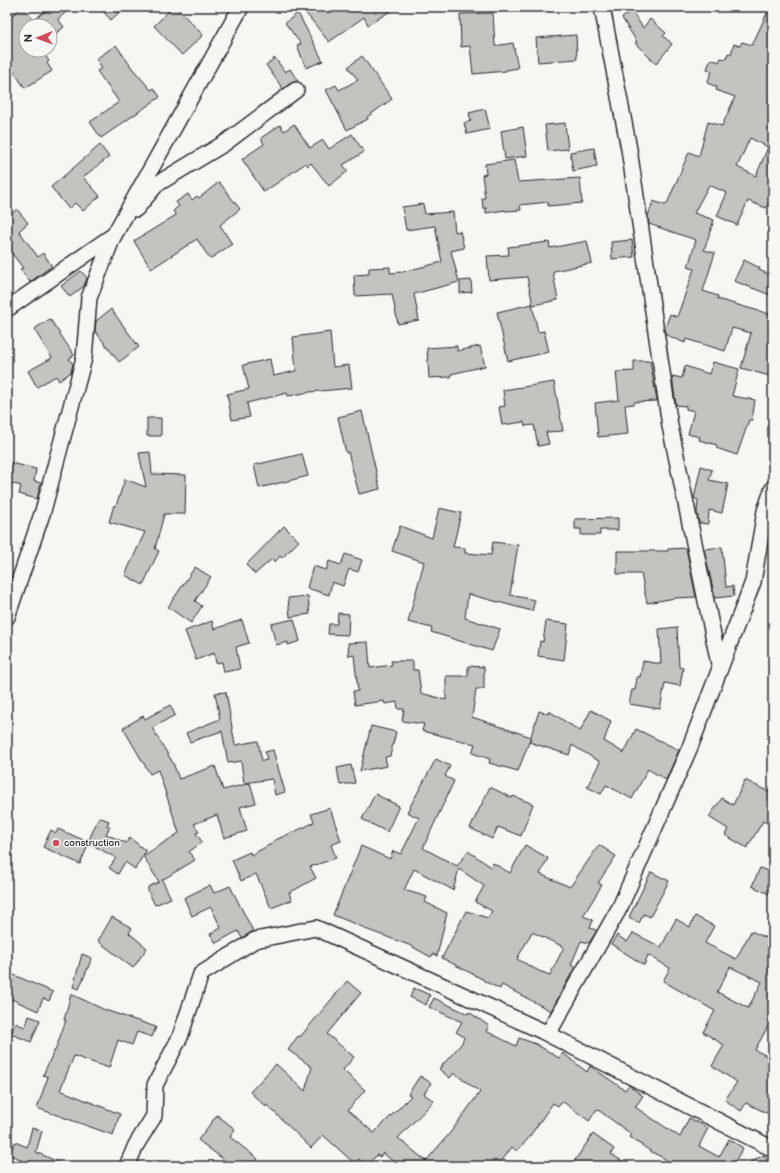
<svg xmlns="http://www.w3.org/2000/svg" width="780" height="1173" font-family="'Balsamiq Sans',sans-serif">
<style>
.building{fill:#c3c3c0;stroke:#2b2b2b;fill-rule:evenodd}
.lines{fill:none;stroke-linecap:round;stroke-linejoin:round}
.minor-casing{stroke:#2b2b2b;stroke-width:18}
.minor{stroke:#f6f6f2;stroke-width:15}
.poi-dot{fill:#d1495b;stroke:#f6f6f2;stroke-width:1.5}
.labels{text-anchor:middle;dominant-baseline:central;stroke-width:3;stroke-linejoin:round;paint-order:stroke}
.poi-label{font-size:10px;fill:#2b2b2b;stroke:#f6f6f2;text-anchor:start}
</style>
<rect width="100%" height="100%" fill="#f6f6f2"/>
<filter id="ink" filterUnits="userSpaceOnUse"><feTurbulence type="fractalNoise" baseFrequency=".025" numOctaves="2"/><feDisplacementMap in="SourceGraphic" scale="8" xChannelSelector="R" yChannelSelector="G"/><feConvolveMatrix kernelMatrix="1 2 1 2 8 2 1 2 1" color-interpolation-filters="sRGB"/></filter>
<g filter="url(#ink)">
<path class="building" d="M22,7l12,13 16,-13h22l-14,12 6,8 -14,11v-12h-24v24h15l8,11 -2,2 5,8 -27,17 -18,-26v-30l5,-3 -5,-9z
M99,7h26l-14,13z
M173,7h3l27,28 -21,20 -28,-29z
M301,7h96l-29,18 -4,-8 -35,25z
M770,7h3v188l-7,13 -18,-7 -11,24 -20,-9 10,-23 -18,-8 -15,28 20,7 -10,30 11,3 -12,38 15,5 -1,3 56,16v62l-32,-9 10,-35 -19,-5 -7,23 -39,-12 -1,4 -19,-8 -1,-7 5,-14 7,3 17,-48 -6,-2 8,-27 -47,-16 -1,-8 5,-15 12,4 2,-1 22,-52 10,4 9,-34 14,4 13,-29 -19,-7 1,-3 -10,-4 5,-12 -5,-2 4,-10 8,3 2,-4 5,1 2,-6 3,1 3,-10 6,2 2,-4 10,3zM750,138l18,9 -12,29 -19,-9z
M632,11l11,17 7,-9 16,14 -3,3 9,8 -16,20 -21,-21 2,-1 -15,-24z
M298,13l25,48 -17,7 -9,-23 4,-1 -16,-21z
M493,13l2,33 18,-3 5,25 -12,2v1l-33,3 -3,-28 -9,1 -1,-33z
M576,35l1,24 -39,3 -2,-24z
M116,45l16,23 19,22 3,-2 6,9 -59,41 -11,-16 29,-20 -22,-31 5,-3 -6,-9z
M362,56l30,43 -25,18 1,2 -21,11 -21,-40 10,-5 3,5 19,-10 -10,-13z
M275,58l10,14 5,-3 8,12 -7,2 -8,6 -17,-24z
M485,109l5,20 -23,5 -3,-11 7,-2 -2,-8z
M565,123l3,26 -20,2 -3,-26z
M294,124l16,24 13,-8 6,9 23,-15 12,18 -21,13 5,6 -19,15 -18,-23 -3,3 -2,-3 -42,29 -22,-33 22,-15 -3,-6 19,-13 4,6z
M523,127l4,29 -22,3 -4,-28z
M100,145l9,12 -26,20 17,19 -17,15 -8,-8 -6,6 -18,-22z
M594,148l3,18 -24,5 -3,-19z
M514,160l4,22 62,-4 2,25 -34,3v-4l-28,3 1,5 -16,1v-1l-19,3v-5h-3l-1,-10h3l-3,-23 4,-1 -1,-10z
M219,182l21,27 -20,16 12,19 -22,15 -13,-20 -46,30 -17,-28 42,-26 -3,-4 6,-5 -3,-4 12,-8 4,6 5,-4 2,2z
M423,204l2,10 28,-2 2,20 5,-1 4,17 -13,3 8,31 -45,12 5,26 -21,4 -6,-30 -37,2 -1,-21 15,-1v-6l21,-1v6l12,-1 40,-10 -7,-36 -29,4 -4,-23z
M17,209l11,14 -9,8 19,26 5,-4 9,13 -22,16 -10,-13 3,-1 -16,-21 7,-5 -7,-9v-15z
M632,240l2,17 -22,2 -1,-17z
M587,241l5,22 -38,8 -1,2 5,27 -25,5 -6,-28 -38,3 -2,-24 22,-1 -1,-8 41,-5 1,6z
M744,260l16,8 -1,2 14,6v20l-39,-15z
M81,271l6,7 -3,8 -14,11 -9,-11z
M471,280l1,12 -12,1v-12z
M532,304l6,28 6,-1 5,21 -41,9 -11,-49z
M111,309l28,38 -20,15 -24,-31 1,-10z
M50,319l24,36 -5,4 4,5 -2,8 -12,9 -3,-5 -19,11 -9,-16 24,-13 -18,-29z
M330,332l3,35 16,-2 3,23 -42,4 -22,4 -1,-3 -40,10 3,14 -18,3 -5,-26 22,-5 -6,-24 27,-6 3,17 23,-5 -3,-34z
M457,346v5l23,-5 5,20 -34,8v3l-22,1 -2,-30z
M634,361h16l7,40 -23,1v2l-9,1 3,29 -30,3 -3,-34 24,-3 -3,-28 18,-1z
M713,362l26,7 -7,27 23,4 -3,20h-3l-12,35 -21,-7 1,-3 -18,-5 1,-3 -12,-3 6,-23 -8,-2v-3l-10,-1 -4,-29 10,2 3,-12 24,8z
M554,382l9,49 -17,1 3,12 -11,2 -4,-21 -9,1 -1,-4 -22,3 -3,-18 6,-1 -2,-16z
M362,411l18,78 -21,5 -11,-42 -2,1 -8,-36z
M147,418h14v18h-14z
M150,452l2,22 34,1 -1,39h-21l-9,35 4,2 -16,34 -18,-10 20,-43 -36,-10 5,-17 2,1 9,-27 21,8 -7,-34z
M302,454l6,22 -49,12 -5,-23z
M7,462l29,7 -2,12 7,2 -4,16 -18,-5 2,-8 -14,-4z
M701,466l11,4 -3,10 19,4 -6,29 -13,-3 -1,14 -9,-1 -2,-11 1,-12 -4,-2z
M439,508l22,5 -8,34 12,1v5l26,2 2,-13 25,3 -8,50 25,5 -3,11 -64,-17 -3,24 35,11 -8,22 -61,-19 1,-4 -24,-6 16,-60 -32,-11 8,-25 32,12z
M618,518v12h-18v5h-19v-6h-6v-10z
M284,526l15,15 -17,17 -2,-2 -5,6 -3,-3 -17,15 -9,-9z
M722,547l4,40 7,-1 1,10 -19,2 -11,-49z
M686,548l10,49 -21,1 -28,5 -6,-29h-24v-23h51v-2z
M345,554l17,6 -4,12 -9,-3 -6,17 -11,-4 -3,13 -22,-7 6,-22 13,4 3,-9 12,4z
M195,567l16,10 -16,24 7,5 -11,17 -23,-16z
M308,596l2,18 -20,3 -2,-19z
M338,613l11,1 -1,21 -20,-1 1,-10h8z
M294,619l6,22 -12,4v-3l-12,3 -5,-21z
M242,620l7,23 -13,4 4,22 -16,3 -2,-10 -6,1 -2,-10 -18,7 -11,-29 27,-10 2,8z
M546,621l22,3 -4,36 -26,-4 2,-15 3,1z
M677,627l2,40 4,1 -3,18 -15,-3 -5,26 -31,-5 3,-14h3l2,-13h3l3,-16 18,3 -2,-35z
M368,642l2,26 22,-3 -1,-4h22v9h5l3,23 25,7v-24h22v-10l16,1v22h-8l-4,28 59,20 -13,34 -29,-8 1,-4 -18,-6 3,-9 -53,-13 2,-7 -22,-3 2,-12h-6l-1,-7 -12,2 -1,-3 -29,4 -2,-14h5l-4,-36 -5,1 -1,-13z
M226,692l9,53 23,-4 4,20 5,-1 -2,-8 8,-2 12,42 -10,3 -3,-16 -28,4 -3,-22 -13,2 -6,-32 -32,11 -4,-9 34,-14 -5,-26z
M170,705l5,10 -23,13 21,35 6,16 36,-13 8,24 27,-7 6,20 -16,4 7,24 -23,7 -7,-23 -23,9 5,8 -3,1 6,9 -13,10 6,8 -33,20 9,18 -16,7 -7,-14v-4l11,-5 -16,-26 36,-23 -21,-63 -8,4 -27,-46 20,-12 2,3z
M591,710l20,11 -7,20 20,12 12,-24 43,21 -13,30 -18,-11 -16,30 -26,-14 -5,9 -14,-7 13,-25 -28,-17 -3,10 -40,-13 10,-31 9,3 1,-3 31,20z
M371,726l25,6 -6,24 -5,1 2,9 -27,5z
M436,759l14,7 -5,10 9,5 -31,67 34,18 11,-15 23,16 2,-4 17,10 15,-28 23,13 -8,16 30,13 29,-42 17,11 -18,27 4,2 -19,31 10,4 -3,8 6,2v2l-7,11 -8,-2 -10,24 4,2 -24,44 -49,-26 -2,4 -16,-8v-1l-42,-22 24,-47 22,7 4,-7 -17,-9 9,-16 -25,-17 -6,21 -39,-21 -10,21 23,7 -2,5 22,11 -10,43 -4,-2 -2,3 -22,-12 -44,-16v-1l-32,-13 28,-69 29,13 3,-8 8,3 18,-36 -12,-6zM532,932l32,15 -14,28 -11,-4 -22,-12z
M351,765l4,18 -15,2 -3,-17z
M745,780l28,14v17l-6,12 -4,-2 -16,27 -22,-13 3,-6 -19,-12 13,-19 11,7z
M490,787l22,11 1,-2 20,8 -12,32 -23,-9 -6,12 -22,-11z
M375,794l24,12 -12,26 -25,-13z
M330,808l11,33 -10,4 5,13 -26,9 6,11 -27,15 3,7 -21,8 -15,-34 -15,7 -9,-21 18,-8 1,3 22,-12v-2l34,-15 7,-4 -3,-8z
M99,817l10,4 -2,5 3,1 -4,7 20,9 4,-5 16,13 -11,18 -10,-7 -7,12 -9,-6 7,-10 -27,-15 -9,21 -37,-17 8,-17 5,3 2,-4 30,13z
M760,868l13,5v23l-21,-10z
M651,872l18,9 -19,36 -6,-3 -5,9 -10,-6z
M210,885l4,8 16,-7 23,45 -11,7 -4,-7 -22,12 -6,-9 11,-6 -10,-21 -19,9 -8,-18z
M695,916l19,10 -9,17 31,16 15,-28 22,10v76l-18,33 18,9v57l-27,-13 -5,8 -16,-11 12,-18 -25,-16 12,-21 -21,-13 12,-21 -52,-30 7,-13 -22,-13 -4,10 -33,-21 6,-9 10,7 6,-9 28,14 15,-28 14,8zM730,967l32,15 -14,26 -31,-16z
M112,917l20,11 -3,5 18,15 -14,20 -35,-27z
M82,954l10,4 -13,31 -6,-2z
M7,972l46,20 -4,9 -6,-3 -5,13 -31,-14z
M347,981l14,12 -34,41 27,23 -11,13 22,20 -17,20 26,23 37,-37 -3,-2 12,-18 11,7 -7,11 10,7 -36,37 28,23 24,-28 30,-41 -26,-19 -4,5 -11,-9 23,-26 2,-6 -8,-5 6,-10 -33,-15 5,-9 34,16 1,-2 20,14 -3,5 30,15 3,-8 17,6 23,14 4,-5 24,19 3,-6 35,24 4,-5 1,1 13,10 -8,11 45,30 9,-19 19,10 -9,18 20,11 10,-18 14,9 -11,18h-8l-7,-4 -3,4h-36l-26,-14 -23,-15 2,-3 -34,-25 -8,12 -27,-20 -4,5 -5,-3 -26,37 -10,11 -5,-4 -14,19h-100l-15,-13 -3,4 -3,-2 -11,11 -7,-7 -4,5 -32,-29 -12,13 -44,-43 -1,2 -16,-15 26,-28 29,27 7,-24 -24,-17 10,-14 2,1z
M414,988l16,7 -4,10 -16,-8z
M71,994l34,16 51,17 -4,10 -15,-5 -5,13 -14,-5 -9,28 -35,-12 -14,34 60,24 -7,21 -76,-27 11,-31 -5,-2 11,-24h1l11,-31h-2z
M29,1016l11,4 -9,22 -20,-8 4,-11 10,4z
M217,1115l18,14 -5,8 28,22 -6,7h-29l4,-4 -29,-22z
M32,1128l10,3 -6,21 31,14h-33l-25,-12 6,-12 12,5z
M593,1134l21,15 -3,5 19,12h-59z
M764,1155l7,11h-29z"/>
<g class="lines">
<g class="minor-casing">
<path id="minor" d="M602,7l27,142 41,277 50,243
M136,209l21,-25 68,-41 71,-53
M7,309l107,-74
M7,617l36,-106 41,-153 5,-60 24,-61 128,-230
M548,1034l72,-127 70,-160 63,-165 12,-71 8,-23
M127,1166l9,-21 18,-29 1,-31 25,-48 21,-63 54,-34 61,-12 226,103 231,118"/>
</g>
<use href="#minor" class="minor"/>
</g>
</g>
<circle class="poi-dot" cx="56" cy="843" r="4"/>
<g class="labels">
<g class="poi-label">
<text x="64" y="843">construction</text>
</g>
</g>
<rect width="780" height="1173" fill="none" stroke="#f6f6f2" stroke-width="24"/>
<rect x="12" y="12" width="756" height="1149" fill="none" stroke="#2b2b2b" stroke-width="1.5" filter="url(#ink)"/>
<g transform="translate(38 38) rotate(269)"><circle r="19" fill="#f6f6f2" stroke="#a5a5a2"/>
<path d="M0-3L7 15L0 10L-7 15Z" fill="#d1495b"/>
<text y="-6" font-size="11" font-weight="bold" text-anchor="middle" fill="#2b2b2b">N</text>
</g>
</svg>
